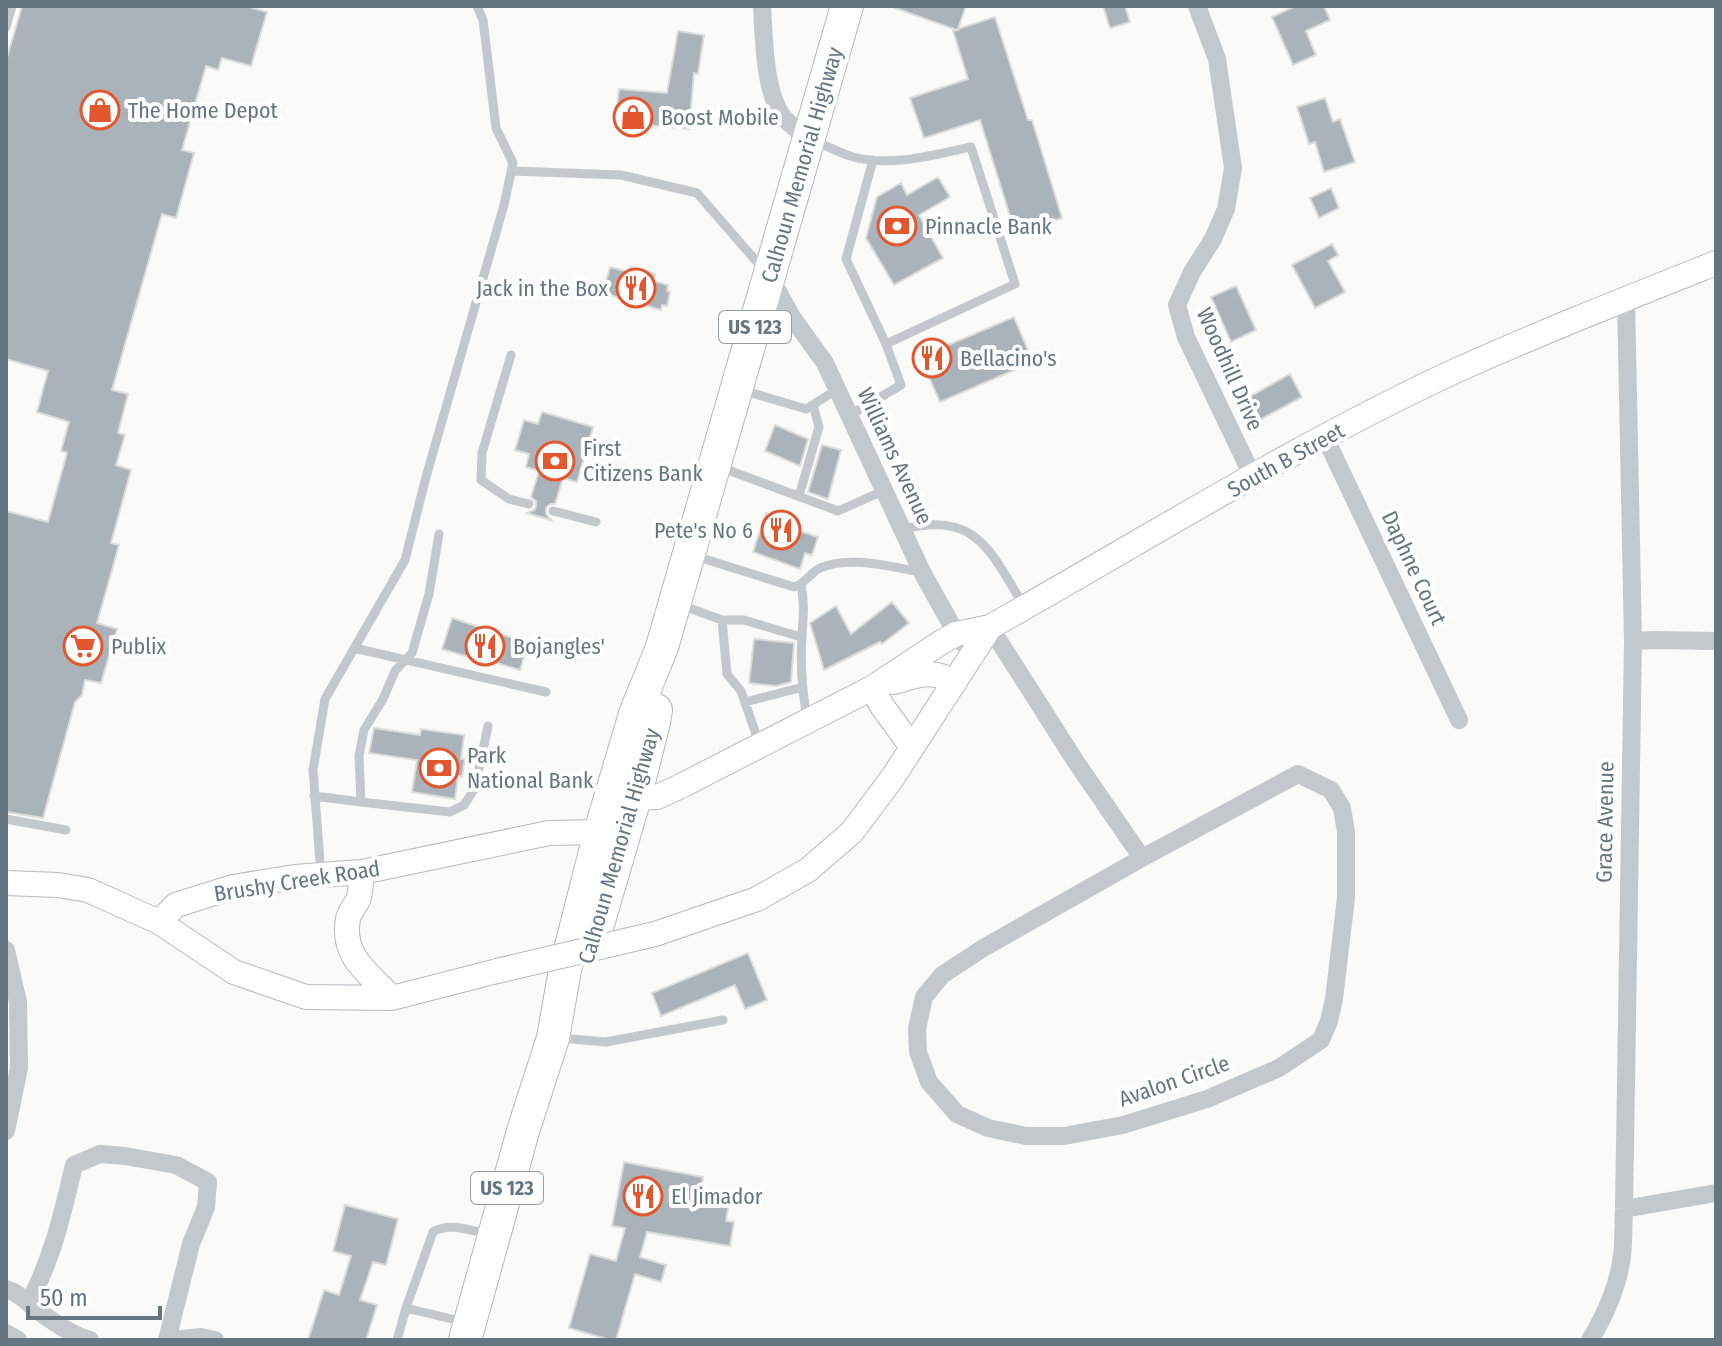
<svg xmlns="http://www.w3.org/2000/svg" width="1722" height="1346" font-family="'Fira Sans Condensed',sans-serif">
<style>
.building{fill:#aab3b9;stroke:#dcdcda;stroke-width:2}
.lines{fill:none;stroke-linecap:round;stroke-linejoin:round}
.secondary-casing{stroke:#b3babf;stroke-width:26}
.highway-casing{stroke:#b4b9bd;stroke-width:34}
.lane{stroke:#c3c8cc;stroke-width:9}
.street{stroke:#c3c8cc;stroke-width:18}
.secondary{stroke:#fff;stroke-width:24}
.highway{stroke:#fff;stroke-width:32}
.secondary-bridge-casing{stroke:#b3babf;stroke-width:26;stroke-linecap:butt}
.secondary-bridge{stroke:#fff;stroke-width:24}
.labels{text-anchor:middle;dominant-baseline:central;stroke-width:8;stroke-linejoin:round;paint-order:stroke}
.shield{fill:#fff;stroke:#939fa8;stroke-width:2}
.shield-label{font-size:20px;font-weight:bold;fill:#657683}
.poi-label{font-size:22px;fill:#657683;stroke:#fff;text-anchor:start}
.street-label{font-size:22px;fill:#657683;stroke:#fff}
</style>
<rect width="100%" height="100%" fill="#fafaf8"/>
<path class="building" d="M22,6h223l22,6 -16,54 -29,-8 -4,12 -12,-4 -24,84 12,3 -18,65 -14,-4 -50,176 16,4 -10,39 7,2 -9,30 15,5 -20,73 8,2 -22,78 20,6 -16,54 -16,-3 -3,15 -7,7 -32,116 -37,-6v-301l42,11 19,-69 -6,-2 8,-29 -32,-10 11,-41 -42,-12v-298z
M895,6h71l-8,23 37,-12 33,103h4l30,98 -47,14 -35,-112 -56,18 -14,-40 58,-19 -15,-48 4,-1 -62,-22z
M1103,6h22l5,16 -20,6z
M1296,6h28l6,14 -24,11 10,24 -23,10 -21,-48z
M678,31l26,4 -6,39 -4,-1 -5,56 -74,-7 4,-33 48,4z
M1325,98l8,24 7,-3 15,43 -31,10 -9,-30 -6,2 -12,-37z
M938,177l12,20 -31,18 24,43 -49,27 -28,-47 11,-41 24,-14 6,12z
M1331,188l8,20 -20,10 -9,-20z
M1332,244l6,11 -10,6 17,31 -30,16 -23,-43z
M610,267l19,5 1,-5 25,7 -2,7 15,4 -1,6 3,1 -3,14 -5,-1 -1,5 -58,-17z
M1236,286l20,44 -25,12 -20,-45z
M1014,317l19,45 -93,40 -20,-45z
M1290,374l12,23 -48,26 -12,-22z
M542,412l51,15 -16,55 -14,-4 -8,26h-5l-4,4v6l5,6 -24,-7 7,-3 2,-3v-6l-5,-4 8,-26 -13,-4 3,-13 -14,-4 9,-30 14,4z
M775,425l33,14 -8,27 -35,-15z
M822,445l19,5 -13,49 -20,-7z
M766,513l27,9 -2,6 27,9 -6,18 -7,-2 -5,16 -47,-17z
M892,602l17,21 -27,21 -2,-2 -56,28 -14,-47 26,-17 15,28z
M452,618l76,25 -8,27 -26,-8v3l-52,-16z
M754,639l40,4 -3,39 -15,4 -27,-3z
M374,728l46,7 1,-6 43,6 -3,24h4l-3,18 -4,-1 -3,23 -43,-7 5,-32 -48,-7z
M748,953l19,47 -22,9 -10,-24 -74,31 -9,-23z
M624,1162l79,15 -4,20 30,5 -3,19 8,1 -4,24 -83,-14 -7,25 26,8 -5,17 -26,-8 -19,66h-6l-41,-12 21,-74 26,7 9,-33 -13,-2z
M345,1205l53,14 -12,46 -13,-3 -13,38 17,5 -11,35h-58l16,-50 15,5 12,-39 -18,-5z"/>
<g class="lines">
<g class="secondary-casing">
<path id="secondary" d="M894,682c25,-7 37,-13 61,0
M872,688l10,18 30,41
M635,798l22,-1 22,-10 193,-99 68,-45 16,-9 34,-7c153,-86 304,-181 463,-255 86,-39 175,-74 263,-109
M362,872c-1,8 -1,17 -3,25 -2,8 -10,14 -11,22 -7,39 22,55 44,79
M6,883l52,2 30,5 71,32 75,50 72,25 86,1 105,-27
M159,922l17,-17 57,-18 62,-10 67,-5 187,-39 51,-1
M655,934l102,-35 51,-29 44,-38 41,-55 97,-150"/>
</g>
<g class="highway-casing">
<path id="highway" d="M598,924l37,-126 19,-76 2,-12
M465,1340l58,-209 30,-93 12,-68 35,-138 35,-118 27,-67 185,-641"/>
</g>
<path class="lane" d="M6,27l6,-21
M813,140c13,6 27,13 40,17 39,10 80,-2 118,-10l44,137 -129,60 15,41 -51,30
M873,160l-27,99 40,85
M512,171l109,4 76,18 66,76
M511,355l-29,98 -1,27 28,19 20,5
M742,390l64,19 32,-20
M720,467l118,44 47,-21
M799,496l20,-69 -6,-22
M553,511l43,11
M903,529c74,-18 87,22 121,77
M439,534l-10,60 -17,59 -17,18 -12,28 -19,31 -5,26 2,46 89,10 14,-7 11,-17 13,-62
M695,556l99,31c11,-3 16,-14 26,-19 31,-13 69,-1 102,4
M801,585c4,20 2,32 1,51 -2,28 0,57 6,85
M678,604l44,16h22l57,17
M722,620l5,54 14,17 18,52
M354,648l192,44
M745,702l58,-15
M314,796l47,6
M6,819l60,11
M321,875l-8,-105 12,-71 80,-139 21,-83 78,-272 9,-42 -17,-35 -13,-108 -6,-14
M560,1038l46,4 117,-22
M406,1308l27,-76c16,-10 36,-2 54,2
M397,1340l9,-32 58,14"/>
<path class="street" d="M762,6c2,31 2,88 22,112 6,7 17,14 24,20
M1197,6l20,53 16,109 -7,41 -13,30 -21,33 -15,33 9,32 67,140
M770,277l22,40 33,46 97,209 39,70
M1325,437l134,283
M990,627l86,135 66,96
M1633,641l21,-1 62,1
M1298,774l33,16 11,18 4,24v66l-12,101 -5,22 -8,19 -42,28 -72,31 -84,26 -59,11h-38l-38,-8 -31,-14 -28,-32 -11,-30 -1,-23 7,-32 18,-22 43,-28 157,-89z
M6,950l12,52 1,66 -13,63
M1624,1209l92,-16
M6,1289c15,5 20,13 32,22 16,11 33,24 52,29
M29,1303c24,-47 33,-87 45,-138l26,-11 25,2 51,9 32,17 -2,25 -15,37 -24,96
M6,1333l12,7
M173,1340l28,-3 14,3
M1590,1340c15,-24 29,-56 32,-85 2,-15 1,-31 2,-46l9,-568 -7,-342"/>
<use href="#secondary" class="secondary"/>
<use href="#highway" class="highway"/>
<g class="secondary-bridge-casing">
<path id="secondary-bridge" d="M497,971l158,-37"/>
</g>
<use href="#secondary-bridge" class="secondary-bridge"/>
</g>
<defs>
<g id="shop-ring" transform="scale(2)"><circle r="9.5" fill="#fff" stroke="#e4572e" stroke-width="1.5"/><path d="M-5-2.5h2.3a2.7 3.5 0 0 1 5.4 0H5L5.5 6h-11ZM-1.5-2.5h3a1.5 2.3 0 0 0-3 0Z" fill="#e4572e"/></g>
<g id="bank-ring" transform="scale(2)"><circle r="9.5" fill="#fff" stroke="#e4572e" stroke-width="1.5"/><path d="M-6-4H6V4H-6ZM0-2.3a2.3 2.3 0 1 0 0 4.6a2.3 2.3 0 1 0 0-4.6Z" fill="#e4572e"/></g>
<g id="restaurant-ring" transform="scale(2)"><circle r="9.5" fill="#fff" stroke="#e4572e" stroke-width="1.5"/><path d="M-5-6h1v4h1v-4h1v4h1v-4h1v5L-1.5 .5V6h-2V.5L-5-1ZM5-6V6H3V1.5H1.5Q1.5-4 5-6Z" fill="#e4572e"/></g>
<g id="supermarket-ring" transform="scale(2)"><circle r="9.5" fill="#fff" stroke="#e4572e" stroke-width="1.5"/><path d="M-6-5.5h2.5l.6 2H6L4.5 2H-2.5L-4.4-4H-6ZM-1.5 3.2a1.3 1.3 0 1 0 .1 0ZM3 3.2a1.3 1.3 0 1 0 .1 0Z" fill="#e4572e"/></g>
</defs>
<g fill-rule="evenodd">
<use href="#shop-ring" x="100" y="110"/>
<use href="#shop-ring" x="633" y="117"/>
<use href="#bank-ring" x="897" y="226"/>
<use href="#restaurant-ring" x="636" y="288"/>
<use href="#restaurant-ring" x="932" y="358"/>
<use href="#bank-ring" x="555" y="461"/>
<use href="#restaurant-ring" x="781" y="530"/>
<use href="#supermarket-ring" x="83" y="646"/>
<use href="#restaurant-ring" x="485" y="646"/>
<use href="#bank-ring" x="439" y="768"/>
<use href="#restaurant-ring" x="643" y="1196"/>
</g>
<g class="labels">
<g class="shield">
<rect x="719" y="311" width="72" height="32" rx="6"/>
<rect x="471" y="1172" width="72" height="32" rx="6"/>
</g>
<g class="shield-label">
<text x="755" y="327">US 123</text>
<text x="507" y="1188">US 123</text>
</g>
<g class="poi-label">
<text x="128" y="110">The Home Depot</text>
<text x="661" y="117">Boost Mobile</text>
<text x="925" y="226">Pinnacle Bank</text>
<text x="608" y="288" text-anchor="end">Jack in the Box</text>
<text x="960" y="358">Bellacino's</text>
<text x="583" y="448">First<tspan x="583" dy="25">Citizens Bank</tspan></text>
<text x="753" y="530" text-anchor="end">Pete's No 6</text>
<text x="111" y="646">Publix</text>
<text x="513" y="646">Bojangles'</text>
<text x="467" y="755">Park<tspan x="467" dy="25">National Bank</tspan></text>
<text x="671" y="1196">El Jimador</text>
</g>
<g class="street-label">
<text transform="translate(802 165) rotate(-74)">Calhoun Memorial Highway</text>
<text transform="translate(1230 369) rotate(66)">Woodhill Drive</text>
<text transform="translate(895 456) rotate(65)">Williams Avenue</text>
<text transform="translate(1286 460) rotate(-29)">South B Street</text>
<text transform="translate(1414 568) rotate(65)">Daphne Court</text>
<text transform="translate(1605 822) rotate(-89)">Grace Avenue</text>
<text transform="translate(619 846) rotate(-74)">Calhoun Memorial Highway</text>
<text transform="translate(297 881) rotate(-9)">Brushy Creek Road</text>
<text transform="translate(1174 1081) rotate(-19)">Avalon Circle</text>
</g>
</g>
<rect width="1722" height="1346" fill="none" stroke="#657683" stroke-width="16"/>
<path d="M28 1306v12h132v-12" fill="none" stroke="#657683" stroke-width="4"/>
<text x="40" y="1306" font-size="24" fill="#657683" stroke="#ffffff" stroke-width="6" paint-order="stroke">50 m</text>
</svg>
